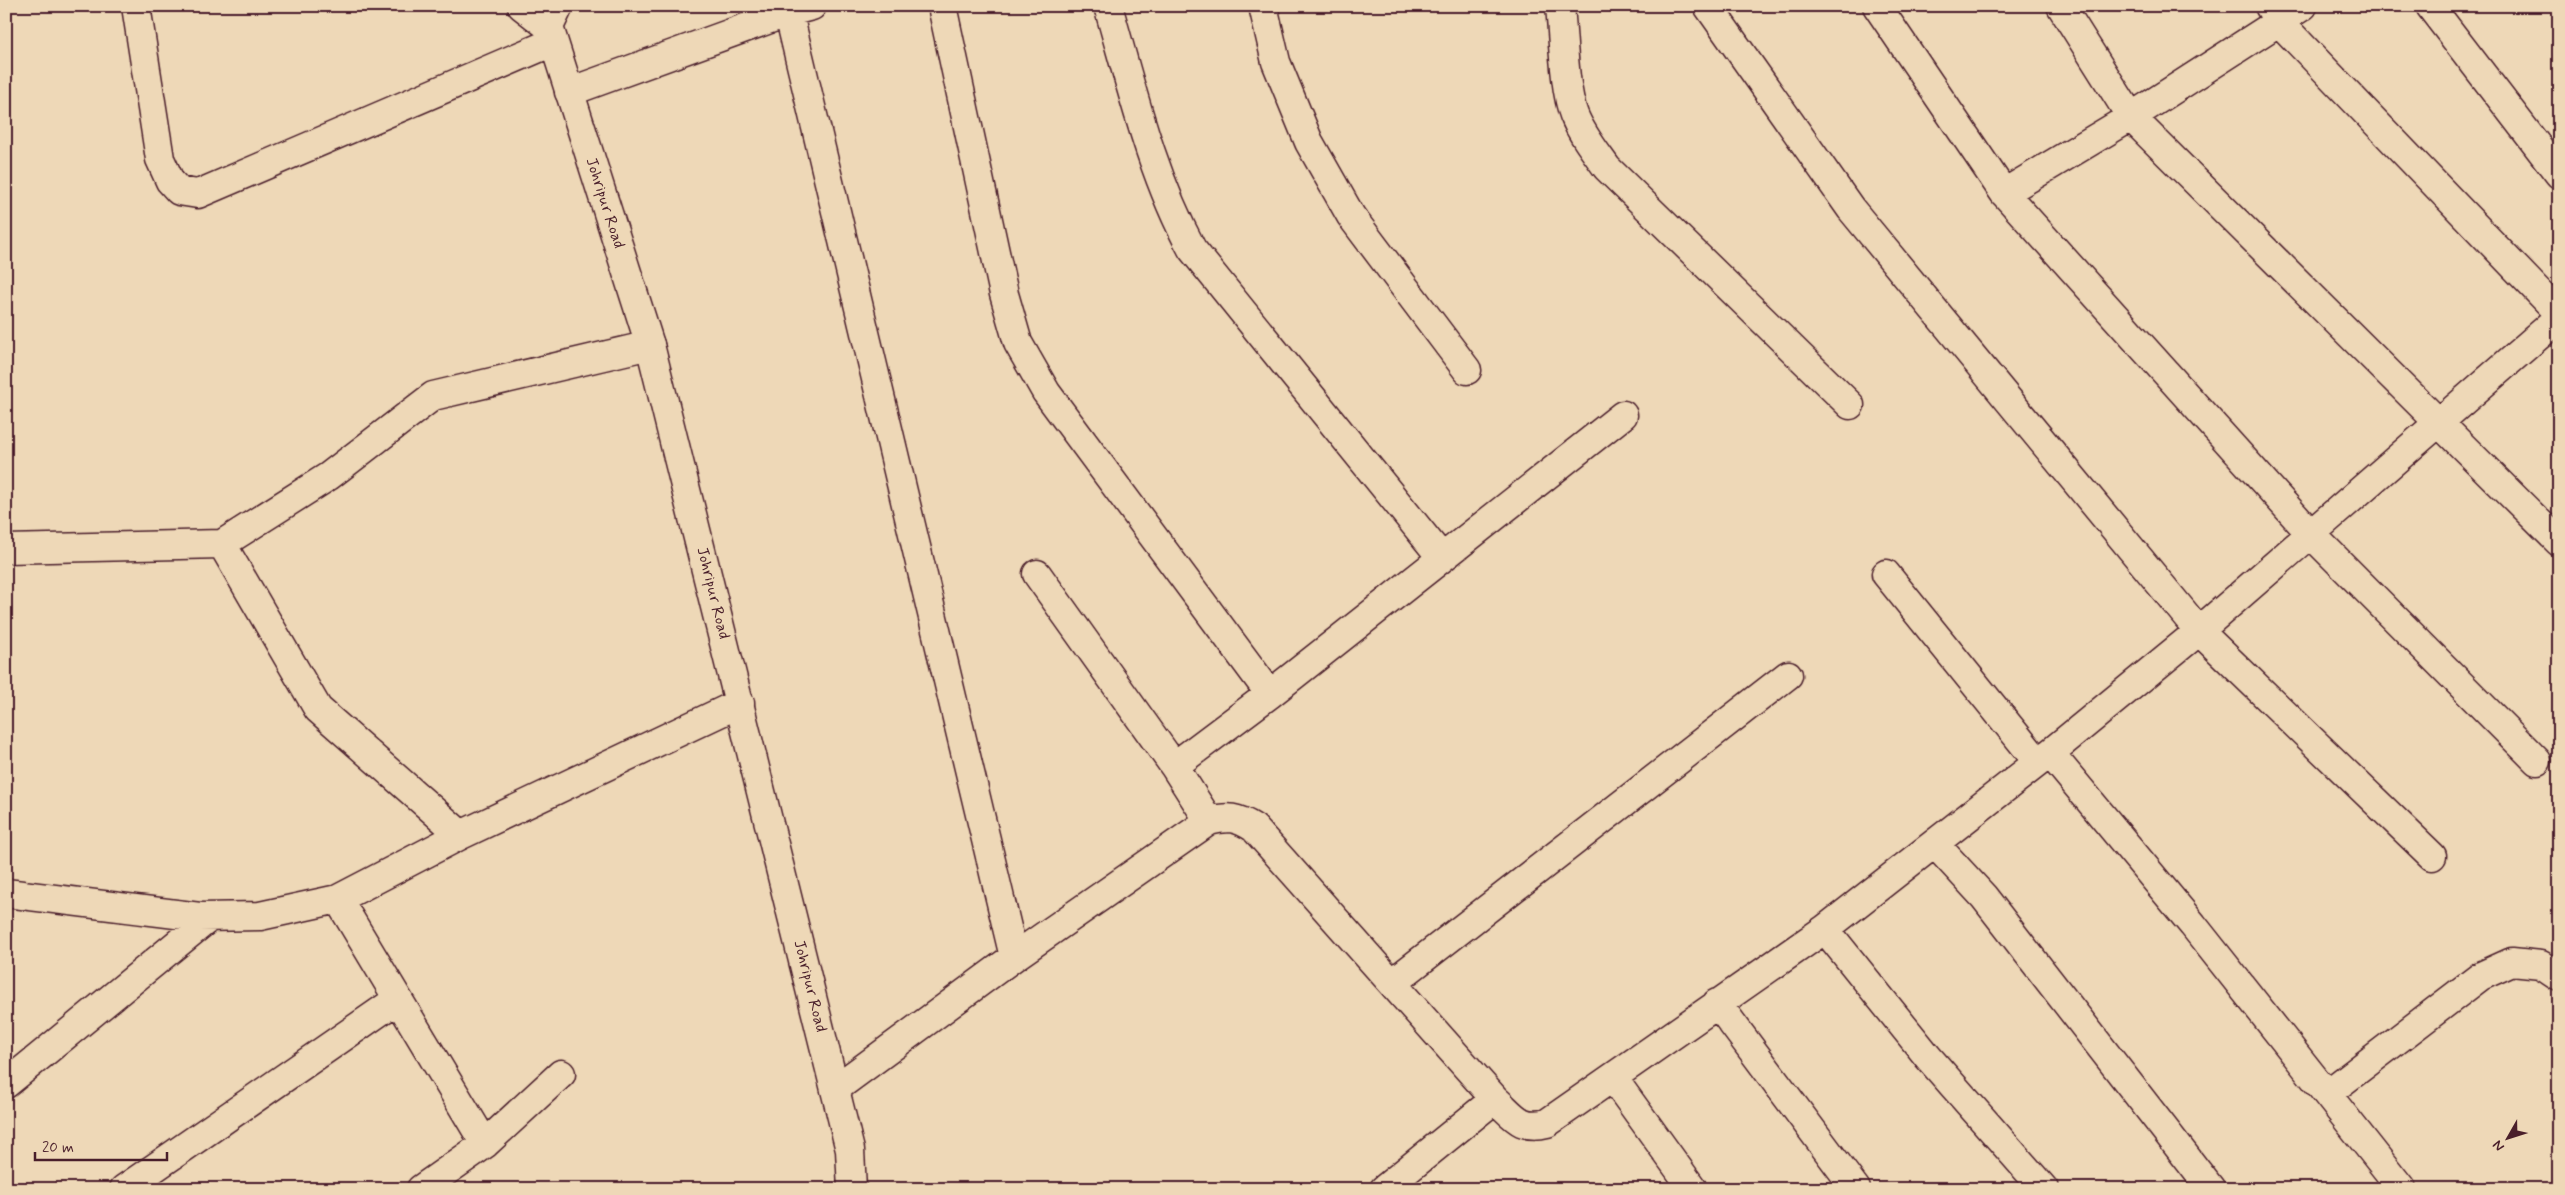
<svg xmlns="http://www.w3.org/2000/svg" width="2565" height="1195" font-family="Mynerve,sans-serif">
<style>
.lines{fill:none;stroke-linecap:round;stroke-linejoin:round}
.street-casing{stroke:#4a1f2b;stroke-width:31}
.secondary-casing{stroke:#4a1f2b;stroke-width:31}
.street{stroke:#eed8b7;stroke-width:28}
.secondary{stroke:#eed8b7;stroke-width:28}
.labels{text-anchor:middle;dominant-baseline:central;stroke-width:4.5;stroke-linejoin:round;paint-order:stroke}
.street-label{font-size:16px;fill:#4a1f2b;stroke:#eed8b7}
</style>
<rect width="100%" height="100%" fill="#eed8b7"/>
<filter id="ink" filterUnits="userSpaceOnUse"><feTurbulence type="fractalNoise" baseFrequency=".02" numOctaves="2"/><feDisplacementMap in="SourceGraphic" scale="10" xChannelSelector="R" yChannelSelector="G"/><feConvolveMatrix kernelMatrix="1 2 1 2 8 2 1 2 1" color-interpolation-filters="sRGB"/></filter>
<g filter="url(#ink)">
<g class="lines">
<g class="street-casing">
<path id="street" d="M136,6l24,153 10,22 9,10 19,3 355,-152
M787,6l227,951
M942,6l62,288 14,49 28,49 224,302
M1108,6c24,83 43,167 84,243l250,309
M1263,6l13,56 33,80 42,74 116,154
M1560,6c3,30 4,83 14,109 8,20 21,36 33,53l243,237
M1708,6l143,203 348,422 233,225
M1877,6l127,187 307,341 226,227
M2061,6l70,111 428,425
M2269,6l11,17 279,290
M2430,6l129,168
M569,92l220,-80 23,-6
M2004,193l127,-76 172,-111
M222,544l96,165 143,126
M6,549l216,-5 107,-68 104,-80 217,-51
M1037,574l137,192 35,55
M1886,574l152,188
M2050,753l143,172 209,264
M1174,766l96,-72 353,-279
M1935,844l49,53 227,292
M6,893l194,24 60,-1 78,-17 123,-64 279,-132
M338,899l147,245
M1825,929l103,128 116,132
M1392,983l396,-308
M1717,1003l139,186
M1613,1078l80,111
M6,1084l204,-167
M835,1089l179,-132 195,-136c19,-5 28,-4 45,7l241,271c19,17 25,31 52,24l278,-194 225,-176 149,-122 360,-313
M2328,1093l153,-117 31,-14 29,3 18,12
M124,1189l274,-190
M421,1189l64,-45 76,-70
M1384,1189l111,-90"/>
</g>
<g class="secondary-casing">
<path id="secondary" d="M522,6l27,21
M559,6l-10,21 101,318 200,805 2,39"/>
</g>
<use href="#street" class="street"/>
<use href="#secondary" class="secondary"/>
</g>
</g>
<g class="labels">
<g class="street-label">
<text transform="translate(605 203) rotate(72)">Johripur Road</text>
<text transform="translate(713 593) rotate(76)">Johripur Road</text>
<text transform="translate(810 986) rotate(76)">Johripur Road</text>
</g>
</g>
<rect width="2565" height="1195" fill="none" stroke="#eed8b7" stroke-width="25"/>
<rect x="12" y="12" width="2540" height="1170" fill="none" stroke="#4a1f2b" stroke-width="2" filter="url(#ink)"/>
<g transform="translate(2508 1138) rotate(231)" stroke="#eed8b7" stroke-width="4" paint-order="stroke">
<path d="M0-4L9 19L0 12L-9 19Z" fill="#4a1f2b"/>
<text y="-8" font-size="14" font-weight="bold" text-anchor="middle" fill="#4a1f2b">N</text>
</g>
<path d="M35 1152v8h132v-8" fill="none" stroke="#4a1f2b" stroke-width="2.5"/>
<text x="42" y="1152" font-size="15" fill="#4a1f2b" stroke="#eed8b7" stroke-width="4" paint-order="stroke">20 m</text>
</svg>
